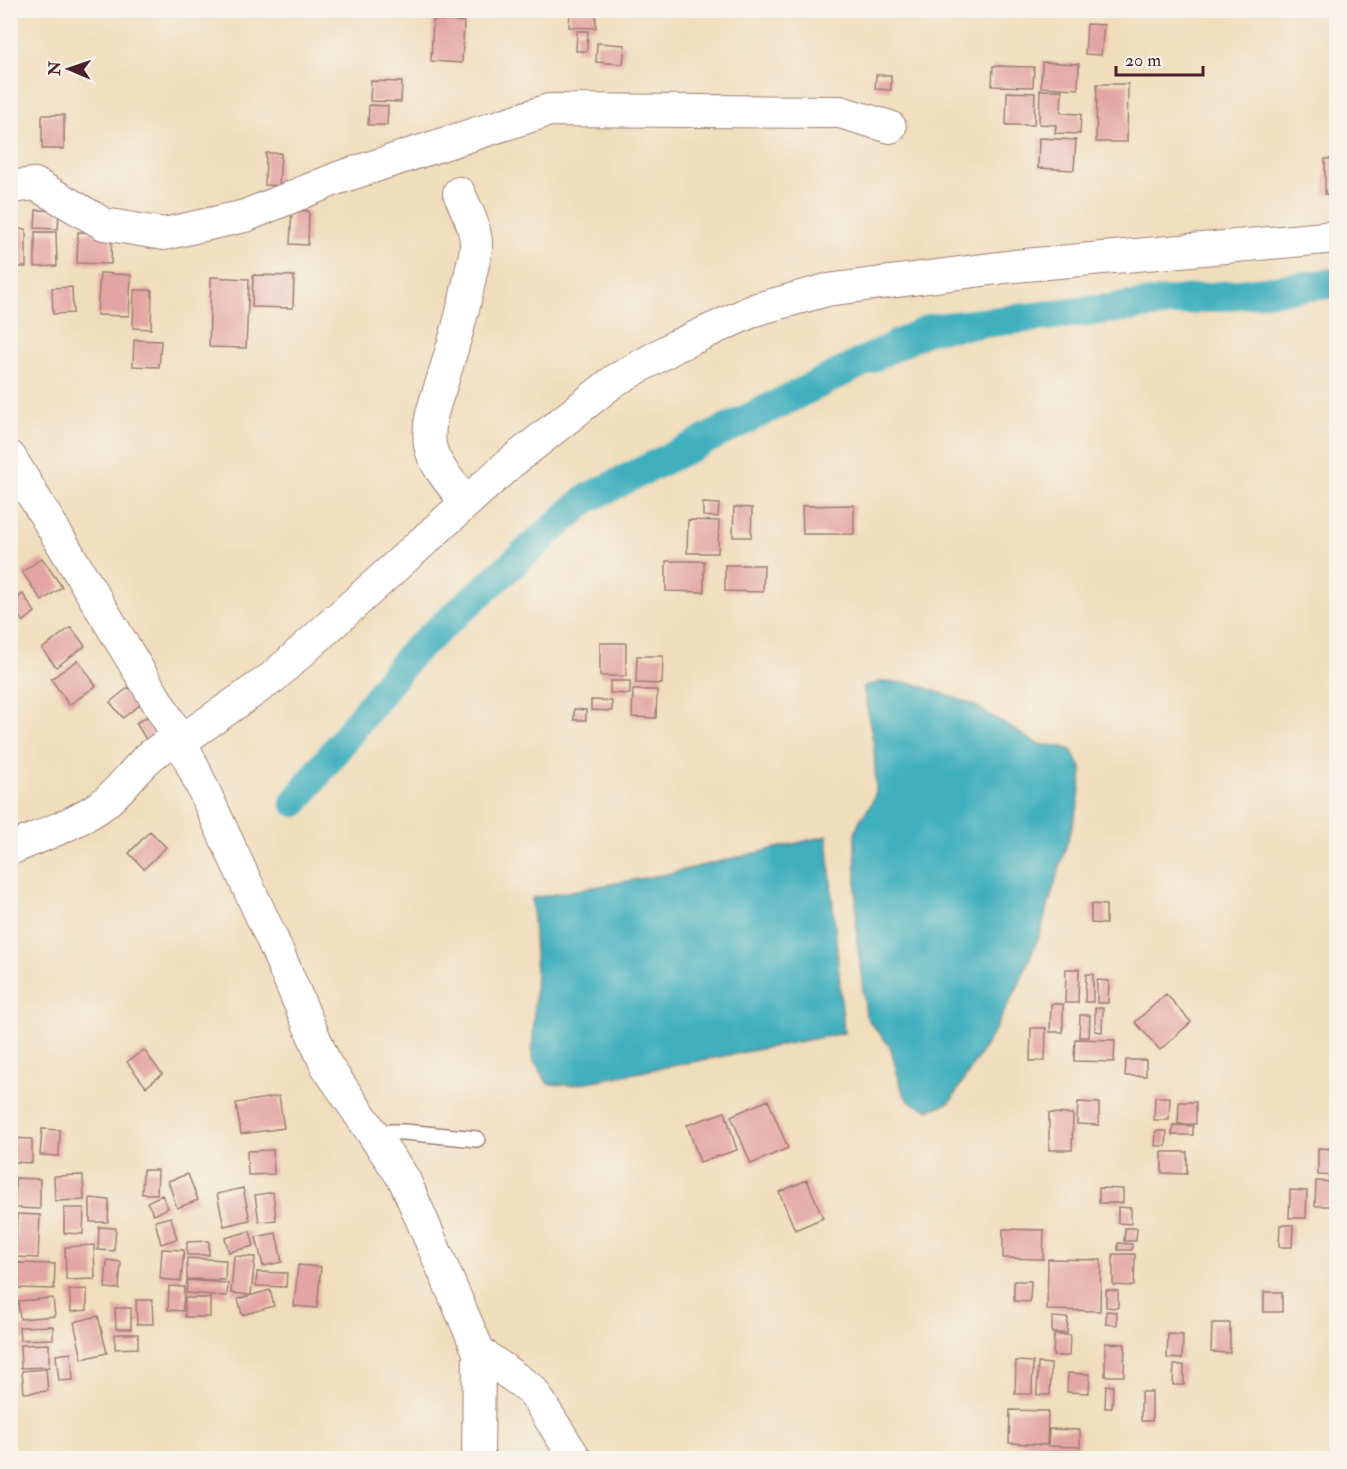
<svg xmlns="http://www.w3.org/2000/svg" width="1347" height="1469" font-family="'IM FELL Double Pica',serif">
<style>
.water{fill:#41afbe;stroke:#466774;stroke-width:1.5}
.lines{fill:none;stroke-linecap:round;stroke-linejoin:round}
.canal{stroke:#41afbe;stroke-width:30}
.building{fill:#e3a5a3}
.service-casing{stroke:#9d7e74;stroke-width:18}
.minor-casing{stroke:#9d7e74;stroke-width:34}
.service{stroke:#fff;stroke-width:15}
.minor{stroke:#fff;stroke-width:32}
</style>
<rect width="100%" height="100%" fill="#f7f3e8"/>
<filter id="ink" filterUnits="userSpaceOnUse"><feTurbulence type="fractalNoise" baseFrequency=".0167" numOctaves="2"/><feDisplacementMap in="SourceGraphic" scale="12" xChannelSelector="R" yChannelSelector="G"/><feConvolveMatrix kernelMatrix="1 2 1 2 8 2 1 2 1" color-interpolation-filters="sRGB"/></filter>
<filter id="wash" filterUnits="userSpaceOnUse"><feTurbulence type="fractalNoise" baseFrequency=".008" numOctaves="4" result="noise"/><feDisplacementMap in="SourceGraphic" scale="24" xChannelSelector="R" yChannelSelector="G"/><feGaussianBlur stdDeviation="1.35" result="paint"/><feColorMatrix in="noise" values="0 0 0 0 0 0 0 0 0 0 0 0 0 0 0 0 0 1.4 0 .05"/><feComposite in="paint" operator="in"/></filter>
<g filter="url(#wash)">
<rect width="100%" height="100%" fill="#f0ddbc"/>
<path class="water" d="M882,682l30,1 60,21 65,40 21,2 13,4 11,20 -4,36 -38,127 -21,51 -26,49 -43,69 -20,8c-6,-3 -16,-5 -21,-9 -10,-9 -13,-40 -19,-53 -6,-13 -19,-20 -24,-33l-9,-75 -2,-106 4,-13 12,-16 5,-14 -2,-46 -11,-59z
M827,836l17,197 -272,52 -24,-1 -16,-25 4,-88 -4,-73 135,-24z"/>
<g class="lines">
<path class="canal" d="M295,802l116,-148 175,-155 343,-170 407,-46"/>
</g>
<g id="blocks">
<path class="building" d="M570,11l26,1v16l-27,-1z
M433,20l31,2 -2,41 -31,-2z
M1087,24l17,1 -3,30 -16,-1z
M577,31h11l-1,20h-11z
M597,43l28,2 -2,19 -27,-2z
M1042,62l37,2 -1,25 -37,-2z
M993,66l41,1 -1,20 -41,-1z
M876,75h15v15l-16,-1z
M371,81l31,1 -1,20 -31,-1z
M1097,84h31l-1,58h-31z
M1040,90h22l-1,23 20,1 -1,20 -25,-1 1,-8 -17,-1z
M1007,92l28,1 -1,32h-28z
M369,105l19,1 -1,19h-19z
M42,115h22v34h-22z
M10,135h7l-2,32 -5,-1z
M1039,138l37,2 -2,30 -36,-2z
M266,153h15l-2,33 -14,-1z
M1325,159h11v35h-11z
M36,210l23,1 -1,18 -23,-1z
M292,210l17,1 -1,34 -18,-1z
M10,229h16v38h-16z
M35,232h21l1,34 -22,1z
M78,232l34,1 -1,31 -34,-1z
M100,273l31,2 -2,41 -32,-1z
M253,275l41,1 -1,32 -41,-1z
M211,277l38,2 -3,69 -37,-1z
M72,287l1,26 -20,1 -1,-26z
M134,290h18l-1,39 -18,-1z
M134,340l27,1 -2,26 -26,-1z
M703,503l16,1 -1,13 -15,-1z
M854,505v29h-51l-1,-28z
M734,507l18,1 -1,29h-18z
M688,520l31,1 -1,32h-31z
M42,558l20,29 -20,14 -20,-29z
M666,561h38v31l-38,-1z
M725,565h39l-1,27 -38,-1z
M23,594l12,18 -12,10 -13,-19z
M71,627l14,19 -29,21 -14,-18z
M600,643h26v33h-26z
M637,656h26l-1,28 -26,-1z
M78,660l18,26 -27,19 -18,-26z
M610,681h20v13l-20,-1z
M129,687l13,16 -19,15 -13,-16z
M633,690h24l-1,28 -24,-1z
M591,700l21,1v10l-21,-1z
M574,709l12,1v10h-12z
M155,712l11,18 -19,11 -11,-18z
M150,831l16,16 -22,22 -15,-16z
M1091,904l15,1v19l-15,-1z
M1066,969h13l-1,34h-13z
M1086,974h7v28h-8z
M1097,980l12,1 -1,22h-11z
M1166,994l25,28 -31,28 -25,-28z
M1051,1004h12v28h-13z
M1095,1008h8l-1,24 -7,-1z
M1080,1015h10l-1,22h-10z
M1031,1028h15l-1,33h-15z
M1075,1039l40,1 -1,22 -40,-1z
M144,1050l18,24 -16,13 -19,-25z
M1126,1060h20v16h-21z
M279,1096l5,32 -43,6 -5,-31z
M1155,1097h15l-1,23h-15z
M768,1100l20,48 -37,16 -20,-48z
M1078,1102l21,1v22l-22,-1z
M1179,1102h17v22h-18z
M725,1112l12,38 -37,12 -13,-37z
M1049,1113l24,1 -1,36h-23z
M1173,1125l20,1v9h-21z
M42,1129l18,1 -1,26 -19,-1z
M1156,1131h11l-1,15h-11z
M10,1138l22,1v24l-22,-1z
M1318,1148l18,1v27l-18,-1z
M273,1150l1,24 -26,1 -1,-24z
M1162,1152h25v22l-25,-1z
M143,1170h15l-1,24h-15z
M188,1174l10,26 -21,8 -9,-27z
M83,1175l1,25 -29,1 -1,-25z
M15,1178l25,1v30l-25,-1z
M807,1180l16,38 -28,12 -16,-38z
M1316,1181l20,1v24h-21z
M243,1188l7,32 -26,6 -7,-32z
M1099,1188l24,1v14h-24z
M1290,1190l17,1 -1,27h-17z
M273,1192l3,28 -17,2 -4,-27z
M162,1195l6,13 -14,7 -7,-13z
M90,1198l19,2 -1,22h-18z
M1118,1207l13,1v16l-13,-1z
M64,1208h20l-1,26 -19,-1z
M17,1214l23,1 -2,43 -23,-1z
M171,1217l6,22 -16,5 -6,-23z
M1280,1225h13l-1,22h-13z
M99,1227l17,1 -2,23 -16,-1z
M1125,1228h12l-1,13h-12z
M1003,1229l41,1 -1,29 -40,-1z
M250,1231l4,15 -25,6 -4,-14z
M276,1233l6,29 -19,4 -7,-29z
M209,1241v14h-22v-13z
M1118,1243l14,1v6h-14z
M94,1245l1,34 -29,1 -1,-33z
M162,1249l22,1 -3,31 -21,-2z
M1113,1254h22l-1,32 -21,-1z
M234,1256l21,1 -4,38 -20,-2z
M187,1258l39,2 -1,20 -38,-1z
M1048,1259l53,1 -1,51 -53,-1z
M107,1260l14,2 -2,27 -14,-1z
M17,1263l38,1 -1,25 -38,-1z
M298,1265l23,2 -4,41 -23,-2z
M257,1272l30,1 -1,14 -30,-1z
M187,1280l41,3 -1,13 -41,-3z
M1014,1281h17l-1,21 -16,-1z
M169,1286l15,1 -1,24 -15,-1z
M87,1289v21l-16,2 -2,-22z
M270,1290l4,16 -32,9 -4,-16z
M1106,1290l12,1v17l-12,-1z
M1264,1292h18v20h-18z
M53,1298l2,18 -35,3 -2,-18z
M185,1298h25v19h-25z
M136,1300h16l1,24h-16z
M115,1308h16v21h-15z
M1106,1311l11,1v13l-11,-1z
M98,1316l9,37 -25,6 -8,-37z
M1052,1317l16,1 -1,15h-15z
M1212,1323h18v30l-19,-1z
M53,1326v13l-33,1 -1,-13z
M115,1334h23v14l-23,1z
M1168,1334l15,1 -1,24 -15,-1z
M1054,1335h16l-1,21h-16z
M1105,1343l20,1 -1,32h-19z
M49,1344v23l-28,1 -1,-23z
M71,1353l2,27 -14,1 -3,-26z
M1016,1361l17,1 -1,32h-17z
M1038,1363l13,1 -1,31h-13z
M1174,1365h10v20h-11z
M46,1369l2,22 -24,2 -2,-22z
M1068,1373l22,1 -1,19 -22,-1z
M1106,1385l7,1 -1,22h-7z
M1141,1392h11v29h-11z
M1010,1410l38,1 -1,34 -38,-2z
M1049,1429l31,1v17l-32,-1z"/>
</g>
</g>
<g filter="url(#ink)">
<use href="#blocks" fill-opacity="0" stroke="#9d7e74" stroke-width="1.5"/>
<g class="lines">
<g class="service-casing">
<path id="service" d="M374,1132h30l73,7"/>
</g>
<g class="minor-casing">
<path id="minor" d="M10,187l25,-3 69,40 60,10 81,-18 93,-38 211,-68 291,2 50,15
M459,193c7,16 17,34 17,52 0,8 -3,19 -5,27 -7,38 -18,74 -29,110 -7,22 -15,39 -12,63 3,19 24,42 36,57
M10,457l171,284 91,198 54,126 78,114 75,173 -1,106
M10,849c30,-13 62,-24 89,-42 29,-19 45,-60 82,-66l91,-63 237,-214 105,-83 62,-35 81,-37 70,-19 187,-24 322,-29
M479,1352l53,38 43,68"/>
</g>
<use href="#service" class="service"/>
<use href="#minor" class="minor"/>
</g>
</g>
<rect width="1347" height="1469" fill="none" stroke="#f7f3e8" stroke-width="36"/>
<g transform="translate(69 69) rotate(272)" stroke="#f7f3e8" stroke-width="4.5" paint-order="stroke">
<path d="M0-4.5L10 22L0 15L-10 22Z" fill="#4a1f2b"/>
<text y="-9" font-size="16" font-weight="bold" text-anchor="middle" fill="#4a1f2b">N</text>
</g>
<path d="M1116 66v9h87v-9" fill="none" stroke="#4a1f2b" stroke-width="3"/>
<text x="1125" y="66" font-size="18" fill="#4a1f2b" stroke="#f7f3e8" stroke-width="4.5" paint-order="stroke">20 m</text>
</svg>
